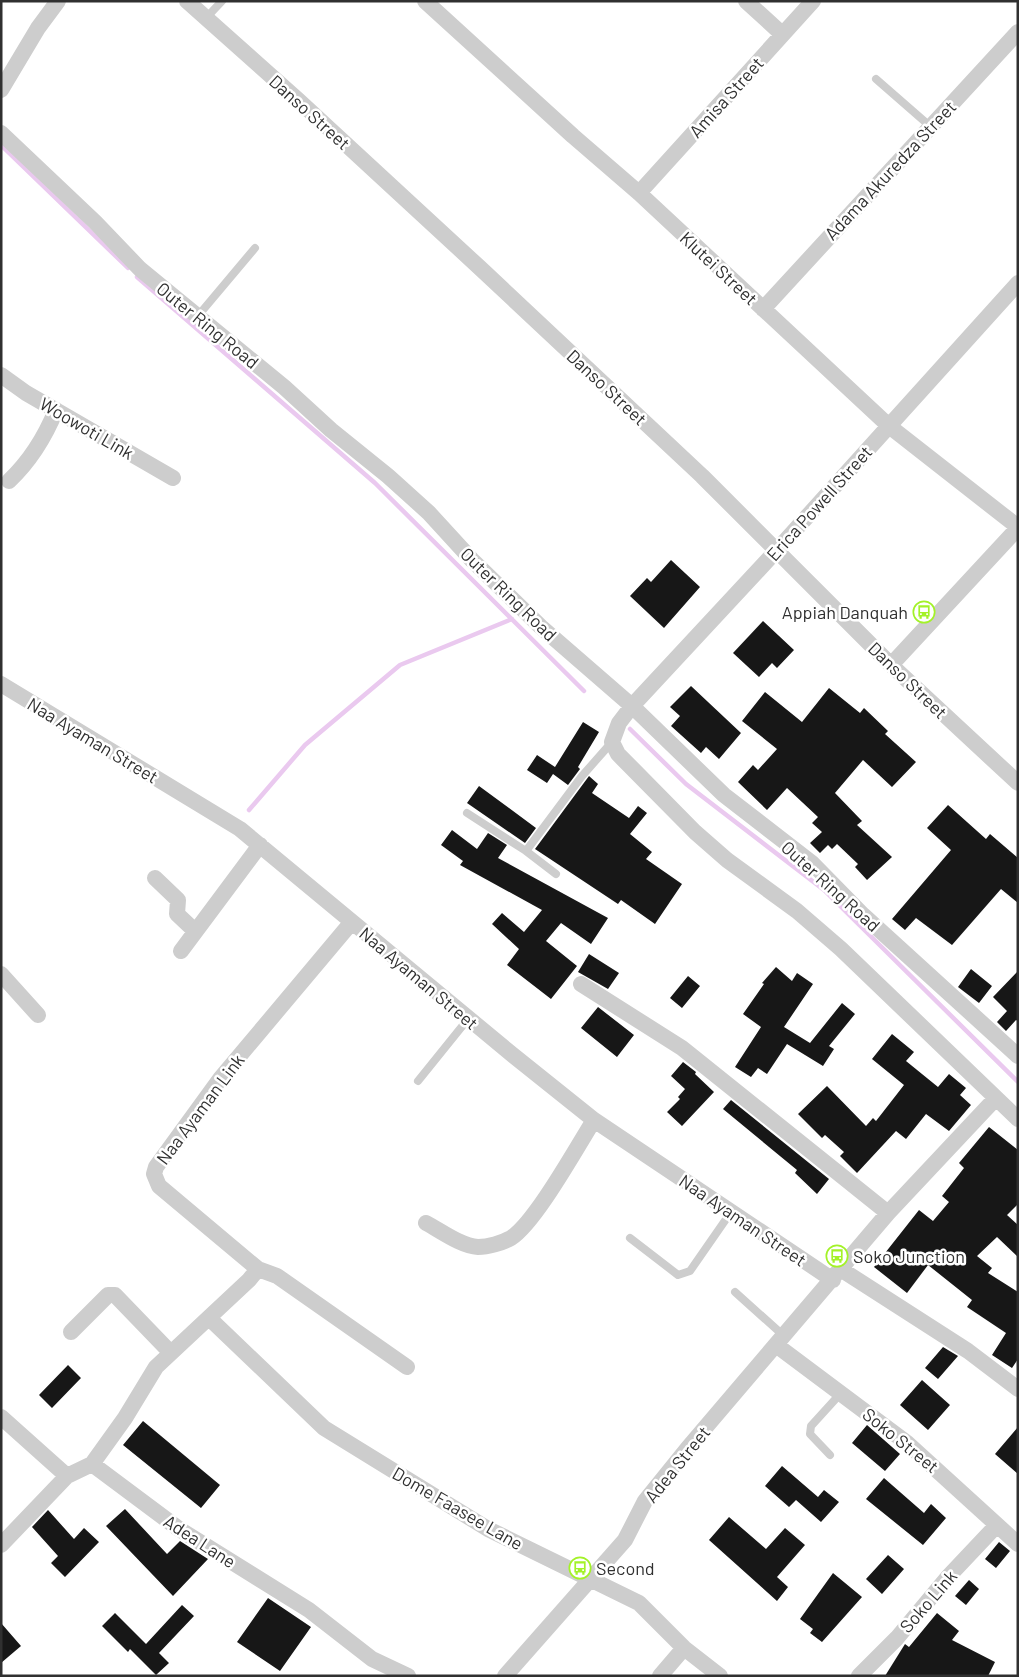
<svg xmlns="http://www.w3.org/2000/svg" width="1019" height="1677" font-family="Barlow,sans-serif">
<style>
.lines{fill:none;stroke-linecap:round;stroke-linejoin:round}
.stream{stroke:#eac9ef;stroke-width:4.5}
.building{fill:#171717}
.lane{stroke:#cdcdcd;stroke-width:8}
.street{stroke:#cdcdcd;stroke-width:16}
.labels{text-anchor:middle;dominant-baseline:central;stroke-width:5;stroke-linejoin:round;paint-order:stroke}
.street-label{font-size:18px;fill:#303030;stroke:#fff}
.poi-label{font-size:18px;fill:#303030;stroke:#fff;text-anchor:start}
</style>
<rect width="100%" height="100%" fill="#fff"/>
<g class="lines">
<path class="stream" d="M1,145l127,123
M137,277l238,206 209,208
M630,729l56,55 138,106 194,192
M249,810l56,-65 95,-80 112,-46"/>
</g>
<path class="building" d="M671,560l29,27 -36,41 -34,-32 17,-18 4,4z
M763,621l31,29 -17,18 -5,-5 -13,14 -26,-24z
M691,686l50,47 -22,26 -13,-12 -5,6 -30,-27 9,-10 -10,-9z
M829,688l31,25 4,-5 24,23 -3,3 31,28 -24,25 -29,-27 -28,33 27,28 -5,4 35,32 -25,23 -12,-13 3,-3 -21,-20 -5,5 -4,-4 -8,8 -10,-10 12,-11 -10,-9 6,-6 -31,-29 -20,22 -29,-28 15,-17 5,5 19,-21 -35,-28 23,-29 37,30z
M583,722l16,10 -21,35 2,2 -12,16 -15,-11 -6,9 -20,-13 10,-15 18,12z
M589,776l9,8 -6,9 37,25 9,-12 9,7 -17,21 22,18 -6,7 36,25 -27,40 -34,-24 -3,4 -83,-55z
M479,786l57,42 -11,15 -58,-40z
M948,805l38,34 4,-5 28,24v45l-17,-14 -49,56 -36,-27 -11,12 -13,-11 59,-69 -24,-22z
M452,830l25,19 11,-16 19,12 -9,13 110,60 -17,26 -30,-21 -15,18 31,25 -26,33 -44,-34 12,-16 -27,-25 10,-11 22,19 18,-22 -82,-45 3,-4 -22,-16z
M589,954l30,19 -11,16 -30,-17z
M776,967l16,14 5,-8 16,11 -29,43 26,16 32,-40 13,11 -26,32 5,3 -11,17 -36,-22 -20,30 -9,-6 -7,9 -16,-10 26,-40 -18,-13 21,-30 -2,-1z
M971,969l21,17 -13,17 -21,-16z
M1018,971v50l-2,-1 -10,11 -9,-9 10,-11 -14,-14z
M688,976l12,10 -18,22 -12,-10z
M598,1007l36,28 -17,22 -36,-29z
M892,1034l22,18 -8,9 32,26 11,-13 17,14 -6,7 11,10 -22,26 -23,-17 -20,25 -10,-8 -39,42 -17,-17 4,-4 -19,-17 -3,3 -24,-24 29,-28 39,40 7,-8 3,3 28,-36 -32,-26z
M683,1062l13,10 -1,2 19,18 -32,34 -15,-14 13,-13 -2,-2 7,-8 -14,-13z
M731,1100l98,79 -12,15 -22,-21 2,-3 -74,-61z
M989,1127l29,23v54l-11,11 11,10v32l-21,-20 -20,19 15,12 -4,5 30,19v67l-6,9 -20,-13 14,-22 -39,-26 5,-7 -44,-35 -21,28 -33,-26 45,-57 14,11 16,-19 -7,-6 22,-28 -5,-5z
M943,1347l15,9 -20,23 -13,-11z
M68,1365l13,13 -29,30 -13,-13z
M922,1380l28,25 -22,25 -28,-25z
M143,1421l77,64 -19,23 -78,-63z
M867,1425l33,29 -15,17 -33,-28z
M1018,1427v47l-23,-20z
M782,1466l36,31 6,-7 15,12 -18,20 -25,-22 -7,7 -24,-21z
M884,1478l40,35 7,-9 15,14 -23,27 -57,-46z
M125,1509l42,45 13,-13 28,18 -35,37 -67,-70z
M48,1510l26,29 10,-11 15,14 -34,35 -14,-14 7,-7 -26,-29z
M729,1517l37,32 19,-21 20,17 -28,32 11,10 -11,14 -68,-61z
M999,1542l11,9 -14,17 -11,-9z
M888,1555l16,14 -22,25 -16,-15z
M833,1573l29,24 -40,45 -12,-9 3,-4 -13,-10z
M969,1580l10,9 -13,16 -11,-9z
M268,1598l43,29 -31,44 -43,-29z
M182,1605l12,11 -35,37 10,10 -13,12 -26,-26 -2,3 -26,-26 13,-13 31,31z
M937,1613l22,18 -7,9 43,22 -7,14h-103l20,-32 4,3z
M1,1623l20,23 -20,17z"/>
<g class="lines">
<path class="lane" d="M206,18l16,-17
M876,79l55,48
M197,317l58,-69
M467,813l59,38 56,-75 30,-34
M526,851l30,23
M418,1081l50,-62
M630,1238l48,37 12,-4 41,-59
M735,1292l49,44
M830,1455l-20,-21 1,-8 30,-33"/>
<path class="street" d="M187,1l111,99 181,167 223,209 189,189 127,118
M425,1l148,135 66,57 250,233 129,101
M746,1l36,33
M1,90l37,-62 20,-27
M1,133l94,89 45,47 144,118 47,43 57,46 41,37 43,47 69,67 91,79 92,89 88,68 51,52 155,141
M639,193l174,-192
M1018,283l-241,267 -145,156 -13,17 -7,19 6,12 77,78 32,28 70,51 44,38 177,170
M763,309l255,-277
M1,375l25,18 147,85
M9,481c21,-20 36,-44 47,-71
M891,665l127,-137
M1,684l239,145 274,227 80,64 239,160
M155,878l23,22 -1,14 18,17
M181,951l79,-106
M1,974l37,41
M581,984l101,64 206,165
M426,1223c15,8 35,23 52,24 10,0 24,-4 33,-9 24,-15 66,-91 83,-118
M258,1269l19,7 130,91
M842,1270l126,81 50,38
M209,1318l115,110 164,101 151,74 45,45 36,28
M71,1332l37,-37h7l55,57
M776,1345l131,98 111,101
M1,1417l66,59 25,-12 87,65 130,81 63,49 36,17
M92,1464l33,-46 31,-51 93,-87 9,-11 -99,-83 -5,-12 2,-7 64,-88 131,-156
M1,1545l66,-69
M505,1676l120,-136 20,-39 42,-52 201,-236 108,-115
M660,1676l24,-28
M859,1676l38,-38 50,-60 50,-53"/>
</g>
<defs>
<g id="bus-ring" transform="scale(1.125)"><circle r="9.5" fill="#fff" stroke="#a3f228" stroke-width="1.5"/><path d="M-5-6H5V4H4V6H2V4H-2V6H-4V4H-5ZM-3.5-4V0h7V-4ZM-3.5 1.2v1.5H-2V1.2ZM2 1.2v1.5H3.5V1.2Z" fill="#a3f228"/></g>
</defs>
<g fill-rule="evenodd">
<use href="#bus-ring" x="924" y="612"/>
<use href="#bus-ring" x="837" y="1256"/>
<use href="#bus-ring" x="580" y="1568"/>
</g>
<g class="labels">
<g class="street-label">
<text transform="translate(726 97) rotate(-48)">Amisa Street</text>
<text transform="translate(310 112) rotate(42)">Danso Street</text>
<text transform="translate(890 170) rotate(-47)">Adama Akuredza Street</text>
<text transform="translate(719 268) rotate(43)">Klutei Street</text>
<text transform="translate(208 325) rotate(39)">Outer Ring Road</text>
<text transform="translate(607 387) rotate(43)">Danso Street</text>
<text transform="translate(87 428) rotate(30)">Woowoti Link</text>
<text transform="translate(819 503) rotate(-48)">Erica Powell Street</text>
<text transform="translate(509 594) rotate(44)">Outer Ring Road</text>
<text transform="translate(908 680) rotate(44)">Danso Street</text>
<text transform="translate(93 740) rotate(31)">Naa Ayaman Street</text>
<text transform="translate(831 886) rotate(42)">Outer Ring Road</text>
<text transform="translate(419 978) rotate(40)">Naa Ayaman Street</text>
<text transform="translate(200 1109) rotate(-53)">Naa Ayaman Link</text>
<text transform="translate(743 1220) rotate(34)">Naa Ayaman Street</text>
<text transform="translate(901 1440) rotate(39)">Soko Street</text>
<text transform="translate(677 1464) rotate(-51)">Adea Street</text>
<text transform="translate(458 1508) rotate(30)">Dome Faasee Lane</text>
<text transform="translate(200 1541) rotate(33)">Adea Lane</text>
<text transform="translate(928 1601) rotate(-49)">Soko Link</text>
</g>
<g class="poi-label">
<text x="908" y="612" text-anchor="end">Appiah Danquah</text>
<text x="853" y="1256">Soko Junction</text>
<text x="596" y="1568">Second</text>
</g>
</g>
<rect width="1019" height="1677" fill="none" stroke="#303030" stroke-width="5"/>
</svg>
